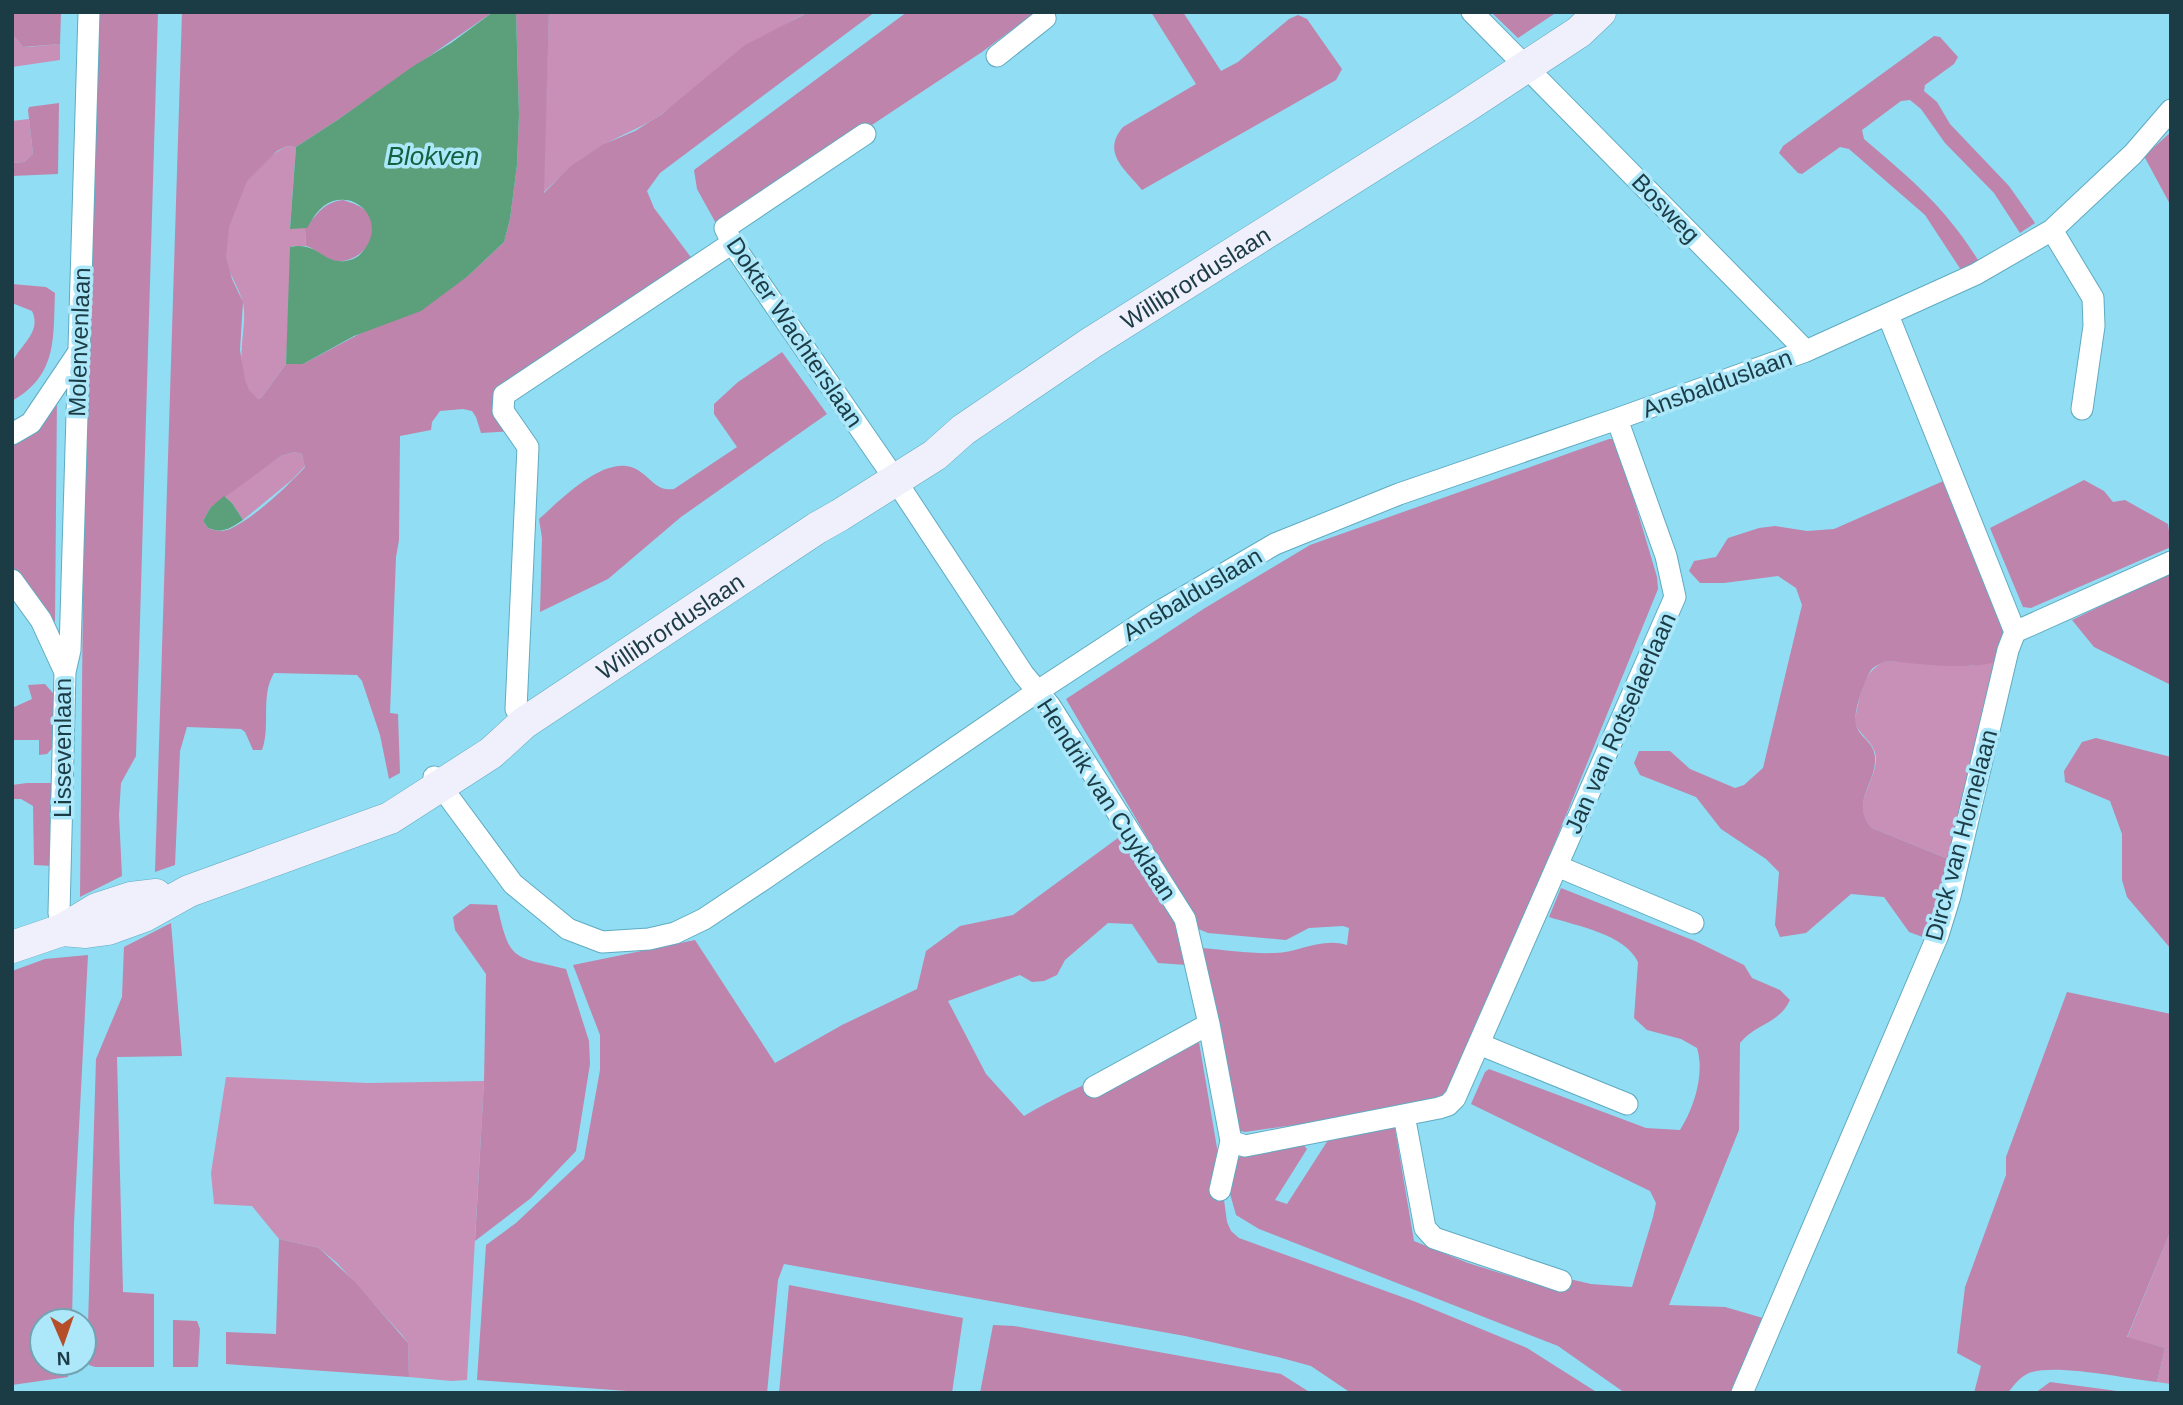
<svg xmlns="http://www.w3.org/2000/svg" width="2183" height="1405" font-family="Arial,sans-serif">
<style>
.green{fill:#c890b6}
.forest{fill:#be84ac;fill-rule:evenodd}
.water{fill:#5ca07b}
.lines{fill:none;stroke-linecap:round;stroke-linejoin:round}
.street-casing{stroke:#60abc1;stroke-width:23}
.secondary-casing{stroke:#60abc1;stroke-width:33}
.street{stroke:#fff;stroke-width:21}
.secondary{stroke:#eff0fb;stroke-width:32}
.labels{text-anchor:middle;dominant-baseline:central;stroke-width:7;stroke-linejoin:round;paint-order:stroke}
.street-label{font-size:24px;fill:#1c3c45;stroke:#ace7fa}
.water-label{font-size:26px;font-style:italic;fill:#116340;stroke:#ace7fa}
</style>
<rect width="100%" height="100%" fill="#91ddf3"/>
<path class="green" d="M549,12h260c-53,25 -97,67 -146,101 -19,14 -41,21 -61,33 -23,13 -40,29 -59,47z
M12,34l11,13h4l33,-3v16l-48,7z
M29,119l4,35 -9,8 -12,1v-42z
M287,146l9,1 -6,81h15l1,18h-14l-6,118 -24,33 -4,2c-30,-19 -9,-71 -15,-96 -4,-16 -15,-29 -17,-45 -3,-20 9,-60 20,-77 10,-14 26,-27 41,-35z
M294,452l8,2 3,12 -12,13 -50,41 -11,-17 -8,-7 57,-40z
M1999,660l-46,201 -81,-33c-22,-24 2,-41 4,-68 1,-16 -16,-24 -22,-38 7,-24 6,-50 32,-61l85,5z
M226,1077l142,6 116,-2 -17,299 -16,1 -42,-4 -1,-34 -6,-8 -65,-72 -18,-15 -40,-9 -27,-33 -38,-2 -3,-31z
M2171,1230v154l-14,-2 8,-34 -38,-10z"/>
<path class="forest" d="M12,12h49l-1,32 -37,3 -11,-13z
M96,12h62l-22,744 -15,27 -2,32 3,61 -42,21 5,-511z
M182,12h311l-154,107 -43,28 -9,-1 -10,5 -30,30 -18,46 -3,30 6,22 11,23 -3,48 5,30 4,10 9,9 4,-2 24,-33h17l165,-88 36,-34 6,-23 7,-54 2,-50 -3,-103h33l-5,181 27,-27 31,-21 33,-14 27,-17 83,-69 64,-33h66l-215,161 -13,18 7,17 42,56 -185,122 1,45 -31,2 -5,-16 -4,-6 -9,-2 -23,2 -8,11 -1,8 -31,6 -1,104 -3,17 -6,156 8,1 2,59 -11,6 -9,-44 -18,-54 -5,-6 -83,-2c-14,23 -3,53 -12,77h-9l-8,-18 -4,-3 -54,-2 -7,24 -5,114 -20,7zM294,452l8,2 3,13c-18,20 -50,50 -75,62 -7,3 -15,2 -22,-1l-5,-7 7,-13 71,-52z
M907,12h129l-54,40 -264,175 -21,-38 -3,-19z
M1151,12h32l38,59 17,-9 51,-43 9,-4 9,4 35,50 -6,11 -194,110c-17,-21 -41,-37 -19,-63l73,-43z
M1491,12h66l-39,26z
M1934,36l6,1 18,20 -4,7 -29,21 -1,6 13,11 13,22 59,62 26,37 -15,10 -26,-40 -49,-50 -24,-34 -11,-9 -9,1 -39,29 2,9c47,40 81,68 114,121l3,1 -18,12 -38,-58 -76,-66 -9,-2 -38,27 -4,-1 -19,-20 4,-7z
M59,103l-1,71 -46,2v-13l12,-1 9,-8 -5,-44 1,-3z
M2171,132v74l-27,-50z
M343,200c9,3 18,5 25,13 18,22 -9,51 -32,48 -11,-1 -19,-12 -30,-15l-1,-18c12,-13 18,-26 38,-28z
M12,284l34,3 9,6c-2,45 3,82 -43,108 0,-11 -3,-30 1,-40 7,-16 29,-29 19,-50l-20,-8z
M782,352l45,62 -146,103 -73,62 -68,33 2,-74 -3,-19c23,-20 72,-72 103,-46 12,9 16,18 32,16l63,-42 -23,-33v-10l24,-22z
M57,397l-2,225c-17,-16 -26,-37 -43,-53v-124z
M1609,439h7l41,138 1,12 -201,494 -18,21 -194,28 -9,-2 -34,-182c24,2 49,6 73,5 25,-1 47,-16 72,-8l2,-17 -6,-2 -34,2 -23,12 -78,-7 -12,-5 -3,-12 -127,-217 139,-91 105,-63z
M1948,479l56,153 -5,28c-24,12 -84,3 -113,1 -5,3 -10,4 -14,8 -7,8 -20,47 -16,56 4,13 18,17 19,32 2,27 -26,45 -3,71l81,33 -25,78 -19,-7 -25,-35 -33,-3 -45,39 -26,4 -5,-12 4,-53 -13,-13 -45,-30 -25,-32 -56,-22 -6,-12 5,-12h31l20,18 45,19 9,-3 19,-17 39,-163 -6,-17 -18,-12 -54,7h-24l-11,-12 5,-10 22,-4 12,-19 31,-10 16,-2 32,5 27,-2z
M2084,480l20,11 9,11 12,-2 43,24 3,23 -140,61 -8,-1 -33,-79z
M2171,572v113l-77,-38 -22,-27z
M45,684l13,15 -1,44 -10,11 -8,1v-15h-27v-32l20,-9 -4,-14z
M2096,738l75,19v192l-44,-52 -5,-17v-46l-12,-33 -45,-19 -1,-11 18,-29z
M27,783h25l1,83 -19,-1 -1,-59 -12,-7h-9v-14z
M1122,835l59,99 6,31 -29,-2 -26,-39 -24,-1 -43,37 -8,15 -13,6 -12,1 -12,-7 -72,26 38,73 38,42c55,-33 115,-54 175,-74l18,106 10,74 4,9 8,7 177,64 111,46 71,45h-247l-40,-27 -33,-9 -93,-21 -401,-72 -6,16 -11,113h-113l-177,-13 9,-135 30,-22 68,-64 16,-89v-35l-27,-70 122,-25 80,123 67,-38 75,-36 9,-38 34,-25 53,-11z
M1561,888l134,53 49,24 8,13 28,12 10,10c-11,24 -34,23 -50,43l-1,87 -70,175 56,2 38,11 -33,75h-105l-67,-47 -299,-117 -23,-14 -7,-25 4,-30 15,-7 54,-10 5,6 -32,51 12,4 43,-67 64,-14 20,118 54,22 93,29 4,-14 26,6 41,3 21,-70 3,-14 -6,-12 -179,-87 14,-32 4,-3 157,59 34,2c14,-22 25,-56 17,-82l-16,-9 -34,-9 -13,-12 4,-56c-13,-28 -61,-36 -89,-45z
M470,904l27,1c13,57 15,51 69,64l23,72 1,23 -14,87 -45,47 -56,43 9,-160 2,-107 -31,-44 -2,-13z
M171,923l11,133 -65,1 6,235 31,2v73h-59l-6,-2 -2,-7 9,-299 26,-62 2,-50z
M88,955l-14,268 -2,98h-30v42h28l-2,14 -56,8v-414l33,-12z
M2067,992l104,22v216l-44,107 38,11 -8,34c-29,-3 -107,-20 -130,-8 -8,4 -14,12 -19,19h-34l7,-27 -24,-13 8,-66 41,-112v-18z
M279,1239l40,9 36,34 53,61 1,34 -183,-13v-32l50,2z
M789,1285l174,33 -11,75h-173z
M173,1320l24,1 3,8 -2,38h-25z
M993,1325l21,1 267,48 30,19h-331z
M2050,1382l82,11h-97z"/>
<path class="water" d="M493,12h23l3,103 -2,50 -7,54 -6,23 -36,34 -47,35 -67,25 -51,28h-17l4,-117c30,-6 33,20 60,13 8,-2 12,-7 16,-13 17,-24 -5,-54 -33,-46 -13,4 -20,17 -26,27l-17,1 6,-82 43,-28 73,-52 39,-24z
M224,496l8,7 11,17c-12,8 -20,14 -35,8l-5,-7 7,-13z"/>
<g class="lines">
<g class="street-casing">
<path id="street" d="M1472,12l334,339
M997,56l48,-38 -2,-6
M865,134l-140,94 7,15 158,229 134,203 26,31 135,213 24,105 22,117 -11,49
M2052,230l41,68 1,28 -12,83
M12,434l19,-11 47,-70
M12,580l29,40 24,52 -6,241 3,17
M2015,632l156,-70
M65,672l5,-22 19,-638
M524,723l-8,-14 12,-262 -25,-36 1,-16 228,-152
M434,777l79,107 55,45 34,13 47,-3 26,-6 29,-14 60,-40 274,-188 119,-78 118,-69 124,-50 218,-75 189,-68 170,-77 76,-44 81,-76 38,-44
M1557,866l136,57
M1479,1044l148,60
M1094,1087l115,-63
M1404,1115l21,113 9,10 127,43
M1231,1141l14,5 194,-38 9,-3 7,-7 220,-501 -9,-41 -49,-137
M1742,1393l196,-458 12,-39 58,-246 7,-18 -127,-317"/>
</g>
<g class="secondary-casing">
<g id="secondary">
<path id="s1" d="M62,930l24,2 22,-3 36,-13 45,-25 201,-73 101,-65 33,-30 293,-195 23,-13 95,-60 28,-25 128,-87 368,-232 120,-79 21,-20"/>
<path d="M12,947l50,-17 35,-21 34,-11 25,-3"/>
</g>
</g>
<use href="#street" class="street"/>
<use href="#secondary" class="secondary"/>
</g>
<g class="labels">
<g class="street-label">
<text transform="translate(1666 208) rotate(46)">Bosweg</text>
<text stroke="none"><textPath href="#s1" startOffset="1321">Willibrorduslaan</textPath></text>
<text transform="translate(795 332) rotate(56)">Dokter Wachterslaan</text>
<text transform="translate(79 342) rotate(-88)">Molenvenlaan</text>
<text transform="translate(1717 383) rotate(-20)">Ansbalduslaan</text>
<text transform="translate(1192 594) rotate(-31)">Ansbalduslaan</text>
<text stroke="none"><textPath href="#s1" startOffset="690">Willibrorduslaan</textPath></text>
<text transform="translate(1620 723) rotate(-66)">Jan van Rotselaerlaan</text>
<text transform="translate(62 748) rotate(-90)">Lissevenlaan</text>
<text transform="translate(1107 799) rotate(57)">Hendrik van Cuyklaan</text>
<text transform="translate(1961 835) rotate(-75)">Dirck van Hornelaan</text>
</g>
<g class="water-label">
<text x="433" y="156">Blokven</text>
</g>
</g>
<rect width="2183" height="1405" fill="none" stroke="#1c3c45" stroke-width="28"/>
<g transform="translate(63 1342) rotate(178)"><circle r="33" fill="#ace7fa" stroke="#72a3b2" stroke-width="2"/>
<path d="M0-5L12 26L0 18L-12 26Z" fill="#b64e2a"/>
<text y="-10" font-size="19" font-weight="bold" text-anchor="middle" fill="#1c3c45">N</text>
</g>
</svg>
